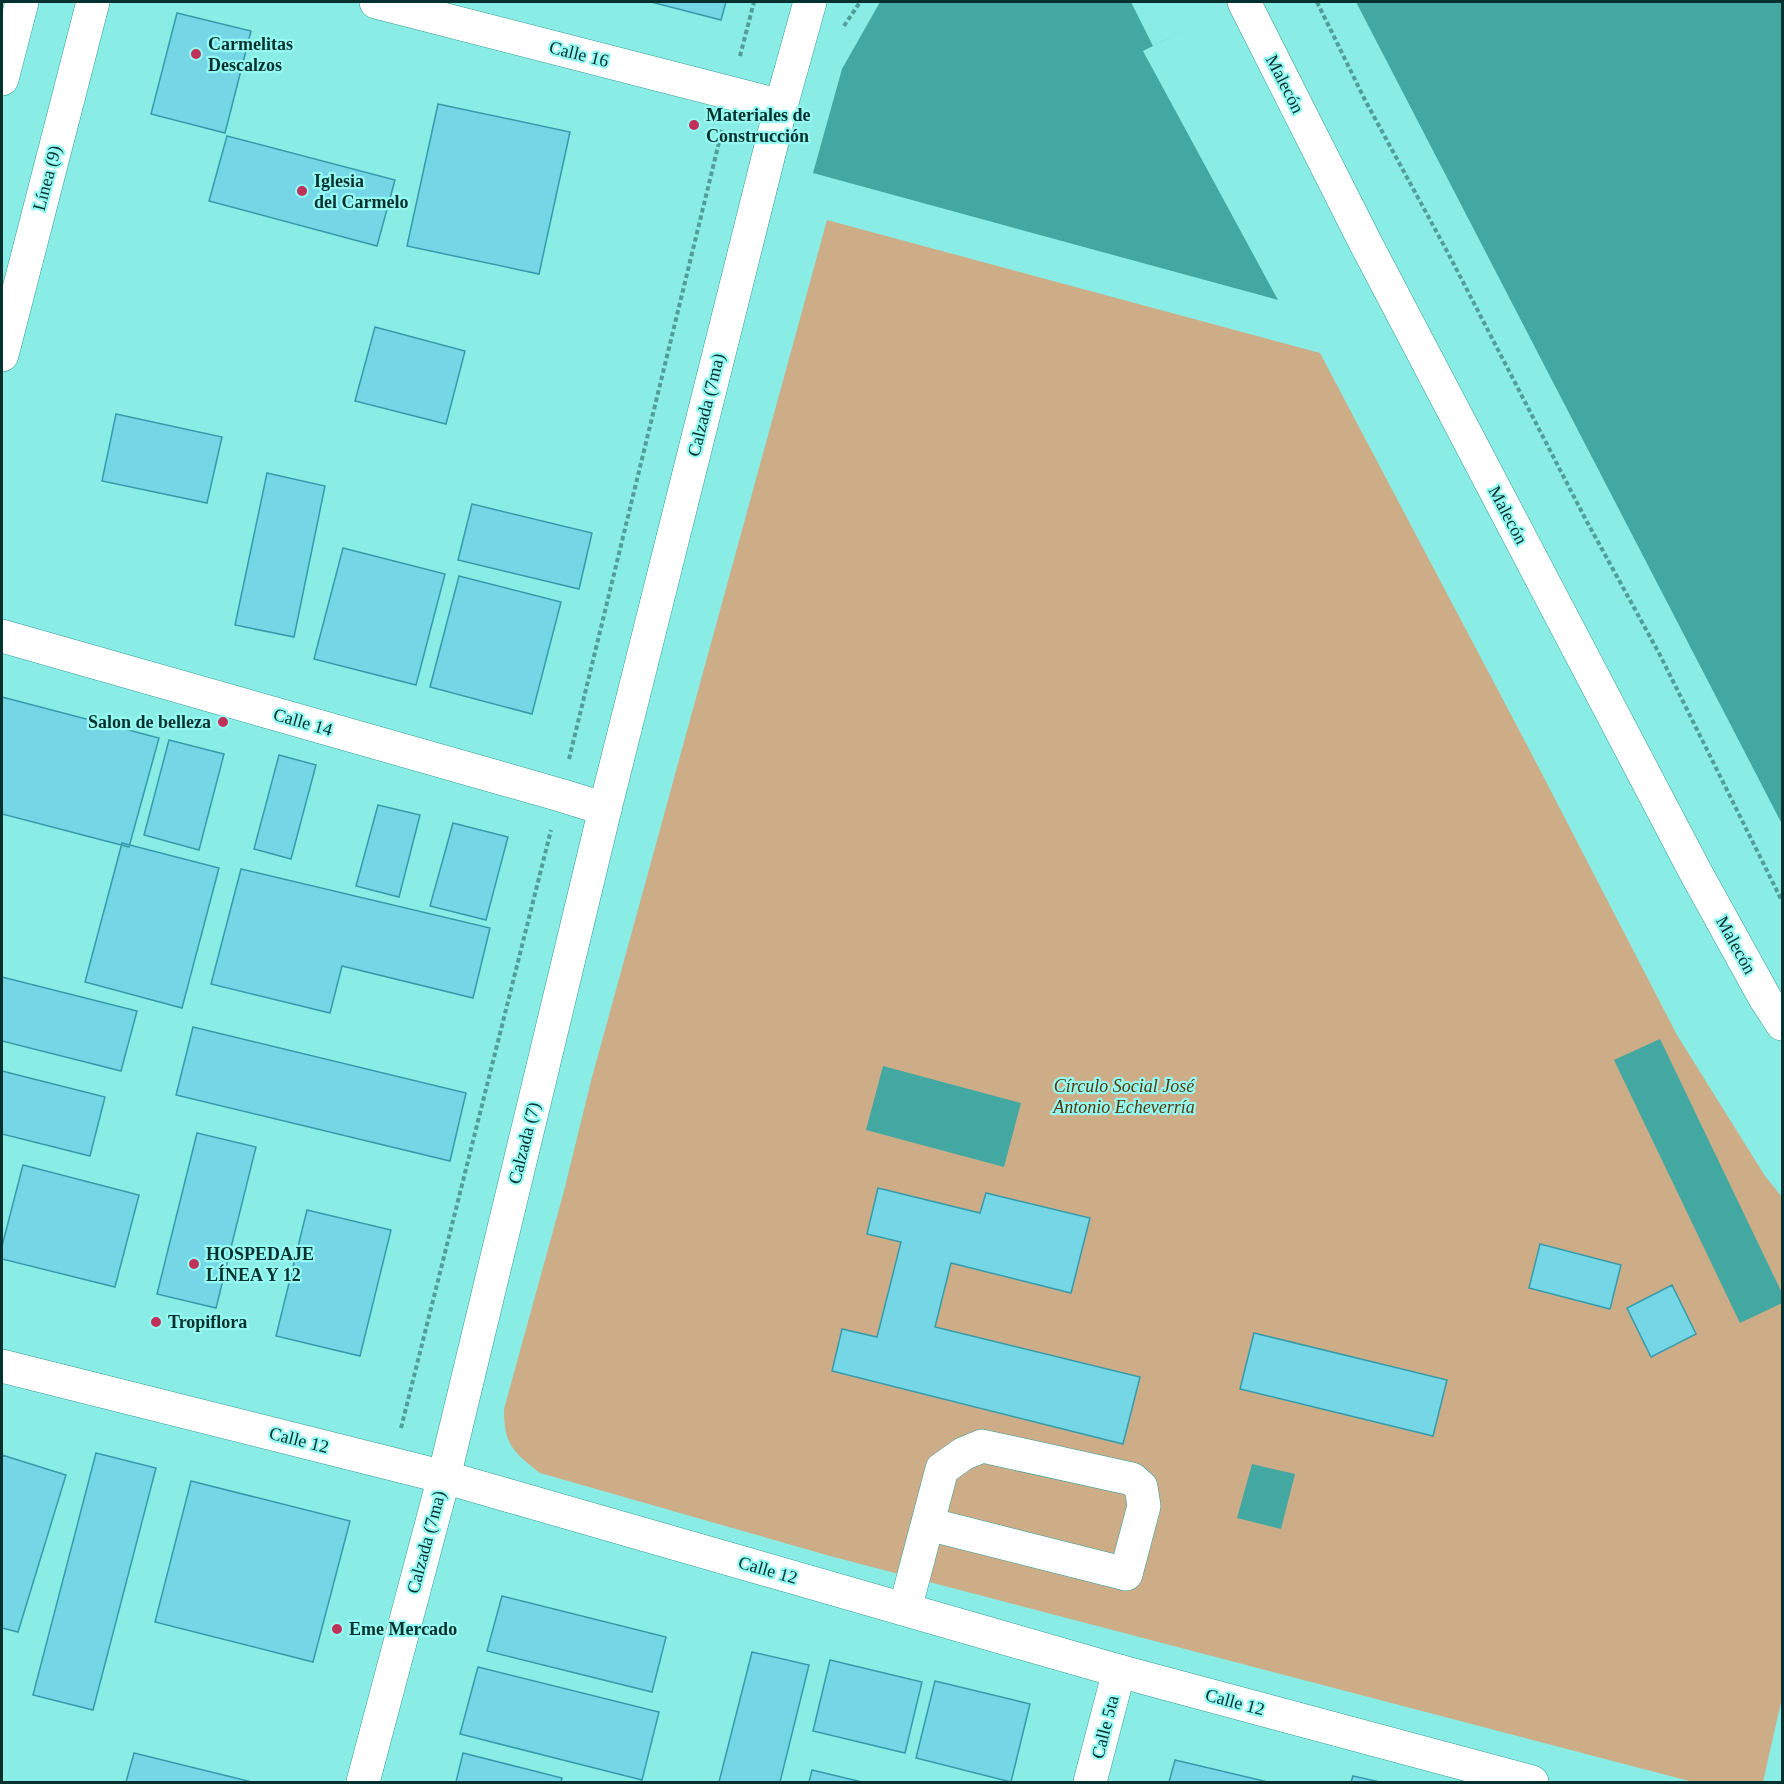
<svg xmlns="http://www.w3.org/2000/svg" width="1784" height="1784" font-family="'Times New Roman',serif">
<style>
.green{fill:#cdad88}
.water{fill:#42a8a1}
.pier{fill:#8aede5}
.building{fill:#75d6e6;stroke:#359bab;stroke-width:1.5}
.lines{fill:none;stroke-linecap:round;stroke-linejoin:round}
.minor-casing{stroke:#329b95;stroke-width:34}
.major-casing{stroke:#329b95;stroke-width:34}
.highway-casing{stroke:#329b95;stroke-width:34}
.path{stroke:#519e99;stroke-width:4;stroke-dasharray:4.5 3;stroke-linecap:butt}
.minor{stroke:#fff;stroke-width:33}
.major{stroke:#fff;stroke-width:33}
.highway{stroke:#fff;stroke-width:33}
.poi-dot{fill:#c03159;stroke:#97faf2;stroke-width:2}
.labels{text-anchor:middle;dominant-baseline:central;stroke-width:4.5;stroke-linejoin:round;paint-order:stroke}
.poi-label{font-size:18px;font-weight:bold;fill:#03312f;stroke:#97faf2;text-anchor:start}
.street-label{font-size:18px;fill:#03312f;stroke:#97faf2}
.park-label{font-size:18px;font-style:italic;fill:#573608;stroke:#97faf2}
</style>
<rect width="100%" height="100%" fill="#8aede5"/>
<path class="green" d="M827,220l493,133 219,415 138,267 88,141 17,21v501l-19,84h-70l-863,-226 -290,-83c-27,-21 -36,-28 -36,-64l60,-218 27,-110z"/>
<path class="water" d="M880,2h360l-97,49 135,249 -465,-127 29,-104z
M1356,2h426v822z
M1660,1039l122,254v10l-42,20 -126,-263z
M883,1066l138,37 -17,64 -138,-37z
M1252,1464l43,10 -14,55 -44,-11z"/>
<path class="pier" d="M1131,2h111l-89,44z"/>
<path class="building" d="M651,2h75l-5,18z
M177,13l74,18 -26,102 -74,-19z
M438,104l132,28 -31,142 -132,-28z
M227,136l168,44 -18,66 -168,-45z
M375,327l90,24 -19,73 -91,-23z
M116,414l106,23 -15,66 -105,-22z
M267,473l58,13 -31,151 -59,-12z
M472,504l120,29 -13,56 -121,-29z
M343,548l102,26 -29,111 -102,-26z
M459,576l102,26 -29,112 -102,-27z
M2,697l157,41 -30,109 -127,-33z
M169,740l55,14 -25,96 -55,-15z
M279,755l37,10 -25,94 -37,-10z
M378,805l42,10 -21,82 -43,-11z
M453,823l55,14 -22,83 -56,-14z
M122,843l97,25 -37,140 -97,-26z
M241,869l249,59 -17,70 -131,-32 -12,47 -119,-29z
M2,977l135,34 -16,60 -119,-30z
M193,1027l273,66 -16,68 -274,-66z
M2,1071l103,26 -15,59 -88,-22z
M197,1133l59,14 -40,161 -59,-14z
M23,1165l116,30 -24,92 -113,-28v-13z
M878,1188l102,25 6,-20 104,25 -19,75 -120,-30 -16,64 205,50 -17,67 -291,-73 10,-42 35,8 24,-95 -34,-8z
M307,1210l84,20 -31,126 -84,-20z
M1540,1244l81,21 -11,44 -81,-21z
M1672,1285l24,49 -45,23 -24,-49z
M1254,1333l193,47 -14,56 -193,-47z
M96,1453l60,15 -63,242 -60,-15z
M2,1455l64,20 -48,157 -16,-4z
M191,1481l159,40 -37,141 -158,-40z
M502,1596l164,41 -14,55 -165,-41z
M752,1652l57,13 -29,117h-61z
M830,1660l92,22 -17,71 -92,-22z
M478,1667l181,45 -17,68 -182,-46z
M935,1681l95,23 -19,78 -95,-24z
M134,1753l118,29h-126z
M463,1753l99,25 -1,4h-105z
M1175,1760l93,22h-99z
M812,1770l50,12h-53z
M1353,1776l27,6h-29z"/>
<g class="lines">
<g class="minor-casing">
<path id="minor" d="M376,2l405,104
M2,636l558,159 45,14
M905,1609l37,-140 21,-15 19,-8 150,33 9,8 3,19 -18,68 -198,-50
M1090,1782l29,-111"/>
</g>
<g class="major-casing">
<path id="major" d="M2,79l20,-77
M2,355l91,-353
M2,1366l442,111 675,194 413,111
M363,1782l81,-305 161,-668 176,-703 29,-104"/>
</g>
<g class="highway-casing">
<path id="highway" d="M1244,2l121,240 331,631 69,125 17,26"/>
</g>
<path class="path" d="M1317,2l48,98 83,153 138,267 74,135 122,246
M844,26l16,-24
M740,56l14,-54
M569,759l153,-629
M401,1428l150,-598"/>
<use href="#minor" class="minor"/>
<use href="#major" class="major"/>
<use href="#highway" class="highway"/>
</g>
<g class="poi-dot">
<circle cx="196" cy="54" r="6"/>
<circle cx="694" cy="125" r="6"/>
<circle cx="302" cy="191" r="6"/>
<circle cx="223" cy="722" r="6"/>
<circle cx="194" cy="1264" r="6"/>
<circle cx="156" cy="1322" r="6"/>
<circle cx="337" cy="1629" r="6"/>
</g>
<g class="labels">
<g class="poi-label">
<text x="208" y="44">Carmelitas<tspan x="208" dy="21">Descalzos</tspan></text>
<text x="706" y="115">Materiales de<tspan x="706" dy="21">Construcción</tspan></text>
<text x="314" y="181">Iglesia<tspan x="314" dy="21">del Carmelo</tspan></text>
<text x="211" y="722" text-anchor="end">Salon de belleza</text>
<text x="206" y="1254">HOSPEDAJE<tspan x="206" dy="21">LÍNEA Y 12</tspan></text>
<text x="168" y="1322">Tropiflora</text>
<text x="349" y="1629">Eme Mercado</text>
</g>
<g class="street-label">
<text transform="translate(579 54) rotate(14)">Calle 16</text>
<text transform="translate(1285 84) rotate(63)">Malecón</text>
<text transform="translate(47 178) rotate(-75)">Línea (9)</text>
<text transform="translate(706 405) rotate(-76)">Calzada (7ma)</text>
<text transform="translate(1508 515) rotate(62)">Malecón</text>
<text transform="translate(303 722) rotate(16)">Calle 14</text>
<text transform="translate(1736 945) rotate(61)">Malecón</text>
<text transform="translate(524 1143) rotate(-76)">Calzada (7)</text>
<text transform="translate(299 1440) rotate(14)">Calle 12</text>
<text transform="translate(426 1542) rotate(-75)">Calzada (7ma)</text>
<text transform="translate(768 1570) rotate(16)">Calle 12</text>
<text transform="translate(1235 1702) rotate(15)">Calle 12</text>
<text transform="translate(1105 1727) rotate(-76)">Calle 5ta</text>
</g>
<g class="park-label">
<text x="1124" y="1086">Círculo Social José<tspan x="1124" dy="21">Antonio Echeverría</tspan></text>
</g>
</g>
<rect width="1784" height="1784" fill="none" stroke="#03312f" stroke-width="6"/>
</svg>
